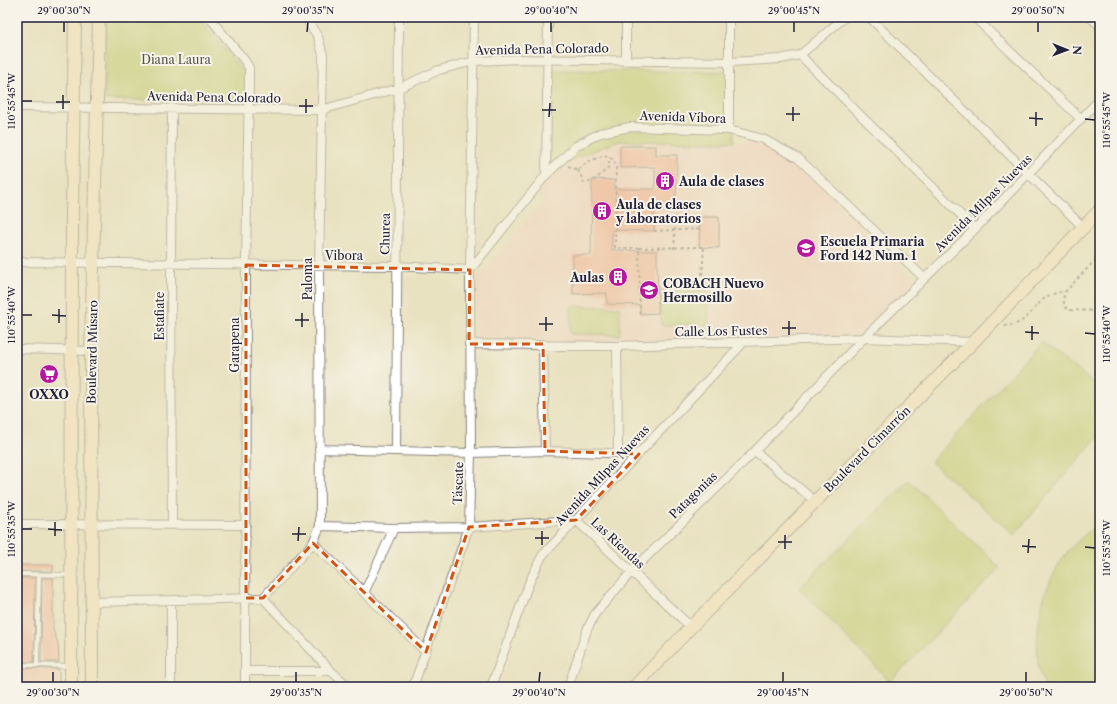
<svg xmlns="http://www.w3.org/2000/svg" width="1117" height="704" font-family="'Libre Caslon Text',serif">
<style>
.built{fill:#f6d2c5}
.green{fill:#becd6f;stroke:#707855}
.building{fill:#f8a689}
.lines{fill:none;stroke-linecap:round;stroke-linejoin:round}
.lane-casing{stroke:#86827e;stroke-width:5.5}
.street-casing{stroke:#86827e;stroke-width:10}
.secondary-casing{stroke:#86827e;stroke-width:14}
.path{stroke:#86827e;stroke-width:2;stroke-dasharray:3 3;stroke-linecap:butt}
.lane{stroke:#fff;stroke-width:4}
.street{stroke:#fff;stroke-width:8}
.secondary{stroke:#f9e7c3;stroke-width:12}
.marked{fill:none;stroke:#d45411;stroke-width:3;stroke-dasharray:8 5;stroke-linejoin:round}
.ticks{fill:none;stroke:#22223b;stroke-width:1.5}
.labels{text-anchor:middle;dominant-baseline:central;stroke-width:4;stroke-linejoin:round;paint-order:stroke}
.street-label{font-size:12px;fill:#22223b;stroke:#f7f3e8}
.park-label{font-size:12px;fill:#51554b;stroke:#f7f3e8}
.poi-label{font-size:12px;font-weight:bold;fill:#22223b;stroke:#f7f3e8;text-anchor:start}
.neatline{fill:none;stroke:#22223b;stroke-width:1.5}
.ticks-label{font-size:10px;text-anchor:middle;fill:#22223b}
</style>
<rect width="100%" height="100%" fill="#f7f3e8"/>
<filter id="ink" filterUnits="userSpaceOnUse"><feTurbulence type="fractalNoise" baseFrequency=".025" numOctaves="2"/><feDisplacementMap in="SourceGraphic" scale="8" xChannelSelector="R" yChannelSelector="G"/><feConvolveMatrix kernelMatrix="1 2 1 2 8 2 1 2 1" color-interpolation-filters="sRGB"/></filter>
<filter id="wash" filterUnits="userSpaceOnUse"><feTurbulence type="fractalNoise" baseFrequency=".012" numOctaves="4" result="noise"/><feDisplacementMap in="SourceGraphic" scale="16" xChannelSelector="R" yChannelSelector="G"/><feGaussianBlur stdDeviation="0.9" result="paint"/><feColorMatrix in="noise" values="0 0 0 0 0 0 0 0 0 0 0 0 0 0 0 0 0 1.4 0 .05"/><feComposite in="paint" operator="in"/></filter>
<g filter="url(#wash)">
<rect width="100%" height="100%" fill="#e9e2c1"/>
<path class="built" d="M619,141l144,1 33,20 127,126 -49,47 -145,7 -253,2 -1,-63 69,-80 -8,-12 41,-32z"/>
<path class="green" d="M105,17h93l48,58v25h-141z
M550,70l183,2 1,70 -115,-1 -42,16 -32,23z
M661,290h46l2,34 -48,1z
M571,306l49,1v28l-50,-1z
M1041,342l59,46v46l-86,101 -83,-73z
M909,480l91,88 -110,114 -91,-94z
M1100,521v166h-55c-2,-7 -6,-16 -7,-24 -4,-40 6,-84 33,-115 8,-10 20,-17 29,-27z"/>
<g id="blocks">
<path class="building" d="M620,146h36v9h21l-1,52h-22v24l-42,-1v20l45,1 1,62 -18,1v-9l-33,-1v-11l-34,1v-39h18l1,-76 22,1v9h41v-22l-35,1z
M700,217h19v31l-20,-1z
M17,565h36v6h-36z
M17,578h18l-1,84h-17z
M42,578h11v52l5,13 1,19h-18z
M17,668l42,1v15h-42z"/>
</g>
</g>
<g filter="url(#ink)">
<use href="#blocks" fill-opacity="0" stroke="#86827e" stroke-width="1"/>
<g class="lines">
<g class="lane-casing">
<path id="lane" d="M17,574l52,1
M17,665l54,1
M37,665l2,-90"/>
</g>
<g class="street-casing">
<path id="street" d="M209,17l36,44 4,7v9l-3,188 -1,422
M869,17l214,210
M974,17l106,101
M1090,17l10,9
M800,55l175,174
M626,61v-44
M17,107l304,3 78,-22 40,-18 35,-9 44,-2 212,3 50,-3 20,-4 45,-38
M729,130v-113
M546,175l2,-158
M17,262l379,4 74,4 76,-95 30,-29 24,-13 30,-6 99,3 34,9 35,19 126,120
M469,344l148,2 247,-8 109,4
M543,344l2,107
M617,346l1,106
M17,349l74,2
M319,449l152,4 74,-2 94,3
M396,451l3,-434
M755,451l60,50
M17,524l229,1
M172,524l-1,-260 1,-156
M320,526l74,2 75,-1 107,-7 115,107
M313,543l113,109
M364,593l30,-65
M263,598l50,-55 7,-17 -1,-259 4,-212 -5,-18 -13,-20
M92,602l171,-4 68,73 18,16
M245,671h86
M171,687v-86
M413,687l56,-160 2,-74 -1,-183 4,-253
M491,687l38,-104 13,-27 201,-213
M568,687l19,-57 8,-16 37,-43 123,-120 109,-113 111,-109 125,-130"/>
</g>
<g class="secondary-casing">
<path id="secondary" d="M71,687l1,-476 3,-194
M92,687l-1,-336 8,-334
M634,687l57,-60 282,-285 127,-132"/>
</g>
<path class="path" d="M568,166l10,4 9,-8 18,-7 9,5 2,8 -1,80h24
M578,170l6,13 10,-2 15,-14v-10
M654,231l46,-2
M674,249l2,-42
M1100,255l-34,36c-4,7 -3,13 2,19l32,1
M640,314l-1,-66 65,-1 -2,29
M1004,326c25,0 29,-23 46,-31 5,-2 11,-3 16,-4"/>
<use href="#lane" class="lane"/>
<use href="#street" class="street"/>
<use href="#secondary" class="secondary"/>
</g>
</g>
<path d="M0 0H1117V704H0ZM246,265l224,5 -1,74h74l2,107 94,3 -63,66 -107,7 -43,125 -113,-109 -50,55h-17z" fill="#e9e2c1" fill-opacity=".55" fill-rule="evenodd"/>
<path class="marked" d="M246,265l224,5 -1,74h74l2,107 94,3 -63,66 -107,7 -43,125 -113,-109 -50,55h-17z"/>
<path class="ticks" d="M64,32v-10M307,32l1,-10M551,32v-10M794,32v-10M1038,32v-10M22,101h10M56,102h14M299,106h14M63,109v-14M542,110h14M306,113v-14M786,114h14M549,117l1,-14M1029,118l14,1M1085,119l10,1M793,121v-14M1036,126v-14M22,315h10M52,315l14,1M295,320h14M59,323v-14M539,324h14M302,327v-14M782,328h14M546,331v-14M1025,332l14,1M1085,333l10,1M789,335v-14M1032,340v-14M22,529h10M48,529l14,1M292,534h14M55,536v-14M535,538h14M298,541l1,-14M778,542h14M542,545v-14M1022,546l14,1M1085,547l10,1M785,549v-14M1028,553l1,-14M53,682v-10M296,682v-10M539,682l1,-10M783,682v-10M1026,682v-10"/>
<defs>
<g id="building-disc" transform="scale(1)"><circle r="9.5" fill="#b5179e" stroke="#f7f3e8"/><path d="M-4-6H4V6H1V3H-1V6H-4ZM-2.5-4.3h1.7v1.8h-1.7ZM.8-4.3h1.7v1.8H.8ZM-2.5-1h1.7V.8h-1.7ZM.8-1h1.7V.8H.8Z" fill="#fff"/></g>
<g id="school-disc" transform="scale(1)"><circle r="9.5" fill="#b5179e" stroke="#f7f3e8"/><path d="M0-5L7-2L0 1L-7-2ZM-4 1L0 2.5L4 1V4Q0 6-4 4Z" fill="#fff"/></g>
<g id="supermarket-disc" transform="scale(1)"><circle r="9.5" fill="#b5179e" stroke="#f7f3e8"/><path d="M-6-5.5h2.5l.6 2H6L4.5 2H-2.5L-4.4-4H-6ZM-1.5 3.2a1.3 1.3 0 1 0 .1 0ZM3 3.2a1.3 1.3 0 1 0 .1 0Z" fill="#fff"/></g>
</defs>
<g fill-rule="evenodd">
<use href="#building-disc" x="665" y="181"/>
<use href="#building-disc" x="602" y="211"/>
<use href="#school-disc" x="806" y="248"/>
<use href="#building-disc" x="618" y="277"/>
<use href="#school-disc" x="649" y="290"/>
<use href="#supermarket-disc" x="49" y="374"/>
</g>
<g class="labels">
<g class="street-label">
<text transform="translate(542 49) rotate(-1)">Avenida Pena Colorado</text>
<text transform="translate(214 97) rotate(1)">Avenida Pena Colorado</text>
<text transform="translate(683 117) rotate(2)">Avenida Víbora</text>
<text transform="translate(983 203) rotate(-45)">Avenida Milpas Nuevas</text>
<text transform="translate(385 234) rotate(-89)">Churea</text>
<text x="344" y="255">Vibora</text>
<text transform="translate(307 279) rotate(-90)">Paloma</text>
<text transform="translate(159 316) rotate(-90)">Estafiate</text>
<text transform="translate(721 331) rotate(-1)">Calle Los Fustes</text>
<text transform="translate(234 345) rotate(-90)">Garapena</text>
<text transform="translate(92 352) rotate(-89)">Boulevard Músaro</text>
<text transform="translate(867 449) rotate(-45)">Boulevard Cimarrón</text>
<text transform="translate(602 475) rotate(-47)">Avenida Milpas Nuevas</text>
<text transform="translate(458 483) rotate(-88)">Táscate</text>
<text transform="translate(693 495) rotate(-44)">Patagonias</text>
<text transform="translate(618 543) rotate(43)">Las Riendas</text>
</g>
<g class="park-label">
<text x="176" y="59">Diana Laura</text>
</g>
<g class="poi-label">
<text x="679" y="181">Aula de clases</text>
<text x="616" y="204">Aula de clases<tspan x="616" dy="14">y laboratorios</tspan></text>
<text x="820" y="241">Escuela Primaria<tspan x="820" dy="14">Ford 142 Num. 1</tspan></text>
<text x="604" y="277" text-anchor="end">Aulas</text>
<text x="663" y="283">COBACH Nuevo<tspan x="663" dy="14">Hermosillo</tspan></text>
<text x="49" y="394" text-anchor="middle">OXXO</text>
</g>
</g>
<rect width="1117" height="704" fill="none" stroke="#f7f3e8" stroke-width="44"/>
<g transform="translate(1067 50) rotate(91)" stroke="#f7f3e8" stroke-width="3" paint-order="stroke">
<path d="M0-3L7 15L0 10L-7 15Z" fill="#22223b"/>
<text y="-6" font-size="11" font-weight="bold" text-anchor="middle" fill="#22223b">N</text>
</g>
<rect x="22" y="22" width="1073" height="660" class="neatline"/>
<g class="ticks-label">
<text x="64" y="14">29°00'30"N</text>
<text x="308" y="14">29°00'35"N</text>
<text x="551" y="14">29°00'40"N</text>
<text x="794" y="14">29°00'45"N</text>
<text x="1038" y="14">29°00'50"N</text>
<text transform="translate(11 101) rotate(-90)" y="4">110°55'45"W</text>
<text transform="translate(1106 120) rotate(-90)" y="4">110°55'45"W</text>
<text transform="translate(11 315) rotate(-90)" y="4">110°55'40"W</text>
<text transform="translate(1106 334) rotate(-90)" y="4">110°55'40"W</text>
<text transform="translate(11 529) rotate(-90)" y="4">110°55'35"W</text>
<text transform="translate(1106 548) rotate(-90)" y="4">110°55'35"W</text>
<text x="53" y="696">29°00'30"N</text>
<text x="296" y="696">29°00'35"N</text>
<text x="539" y="696">29°00'40"N</text>
<text x="783" y="696">29°00'45"N</text>
<text x="1026" y="696">29°00'50"N</text>
</g>
</svg>
